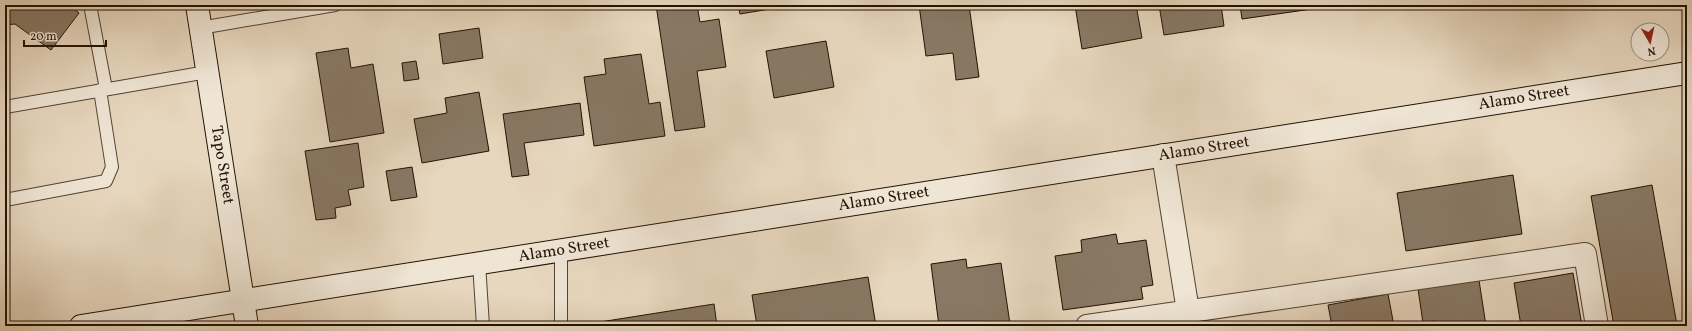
<svg xmlns="http://www.w3.org/2000/svg" width="1692" height="331" font-family="Vollkorn,serif">
<style>
.building{fill:#887864;stroke:#221202}
.lines{fill:none;stroke-linecap:round;stroke-linejoin:round}
.lane-casing{stroke:#534331;stroke-width:14}
.street-casing{stroke:#534331;stroke-width:24}
.secondary-casing{stroke:#221202;stroke-width:24}
.lane{stroke:#efe5d5;stroke-width:12}
.street{stroke:#efe5d5;stroke-width:22}
.secondary{stroke:#efe5d5;stroke-width:22}
.labels{text-anchor:middle;dominant-baseline:central;stroke-width:3;stroke-linejoin:round;paint-order:stroke}
.street-label{font-size:16px;fill:#221202;stroke:#efe5d5}
</style>
<rect width="100%" height="100%" fill="#e7d7be"/>
<filter id="stains"><feTurbulence type="fractalNoise" baseFrequency=".005" numOctaves="4"/><feColorMatrix values="0 0 0 0 .2 0 0 0 0 .09 0 0 0 0 .02 0 0 0 .5 -.17"/></filter>
<radialGradient id="worn" r=".72"><stop offset=".6" stop-color="#630" stop-opacity="0"/><stop offset="1" stop-color="#630" stop-opacity=".3"/></radialGradient>
<path class="building" d="M5,5h64l10,8 -28,37 -36,-26 -10,1z
M600,5h20l-20,3z
M656,5h41l3,17 19,-3 7,48 -29,4 8,56 -30,4z
M738,5h44v2l-42,7z
M919,5h50l10,72 -23,3 -3,-27 -27,3z
M1075,5h61l6,33 -60,11z
M1159,5h62l3,21 -60,9z
M1240,5h79v3l-77,11z
M479,28l4,30 -40,6 -4,-30z
M826,41l8,46 -60,11 -8,-47z
M348,48l3,20 22,-4 11,69 -54,9 -14,-89z
M641,54l8,50 11,-2 5,34 -71,10 -10,-69 22,-3 -2,-15z
M416,61l3,18 -15,2 -2,-18z
M479,92l10,59 -67,12 -8,-44 33,-6 -2,-15z
M580,103l4,32 -60,8 5,32 -17,2 -9,-63z
M358,143l6,44 -16,3 3,15 -16,3 1,10 -20,2 -11,-69z
M412,167l5,30 -26,4 -5,-30z
M1513,175l9,59 -116,17 -9,-58z
M1652,185l25,140 -63,1 -23,-130z
M1116,234l2,10 28,-4 7,45 -12,2 2,12 -80,11 -8,-54 27,-4 -1,-12z
M966,259l1,9 34,-5 9,61 -16,2h-55l-8,-62z
M1573,273l9,53h-61l-7,-43z
M868,277l8,49h-119l-5,-31z
M1479,280l7,46h-50l-1,-5 -12,2 -5,-34z
M1388,294l6,32h-62l-4,-21z
M714,304l3,22h-116l-1,-4z"/>
<g class="lines">
<g class="lane-casing">
<path id="lane" d="M90,5l16,84
M200,28l135,-23
M5,107l202,-35
M5,200l101,-19 6,-14 -12,-77
M479,263l4,63
M561,326v-76"/>
</g>
<g class="street-casing">
<path id="street" d="M1163,155l25,156
M1087,326l498,-72 12,72"/>
</g>
<g class="secondary-casing">
<path id="secondary" d="M197,5l50,321
M81,326l1606,-253"/>
</g>
<use href="#lane" class="lane"/>
<use href="#street" class="street"/>
<use href="#secondary" class="secondary"/>
</g>
<g class="labels">
<g class="street-label">
<text transform="translate(1524 98) rotate(-9)">Alamo Street</text>
<text transform="translate(1204 149) rotate(-9)">Alamo Street</text>
<text transform="translate(222 165) rotate(81)">Tapo Street</text>
<text transform="translate(884 199) rotate(-9)">Alamo Street</text>
<text transform="translate(564 250) rotate(-9)">Alamo Street</text>
</g>
</g>
<rect width="1692" height="331" fill="none" stroke="#e7d7be" stroke-width="20"/>
<rect x="6" y="6" width="1680" height="319" fill="none" stroke="#221202" stroke-width="2"/>
<rect x="10" y="10" width="1672" height="311" fill="none" stroke="#221202"/>
<g transform="translate(1650 42) rotate(171)"><circle r="19" fill="#efe5d5" stroke="#9d9181"/>
<path d="M0-3L7 15L0 10L-7 15Z" fill="#8f2418"/>
<text y="-6" font-size="11" font-weight="bold" text-anchor="middle" fill="#221202">N</text>
</g>
<path d="M24 40v6h82v-6" fill="none" stroke="#221202" stroke-width="2"/>
<text x="30" y="40" font-size="12" fill="#221202" stroke="#efe5d5" stroke-width="3" paint-order="stroke">20 m</text>
<rect width="100%" height="100%" filter="url(#stains)"/>
<rect width="100%" height="100%" fill="url(#worn)"/>
</svg>
